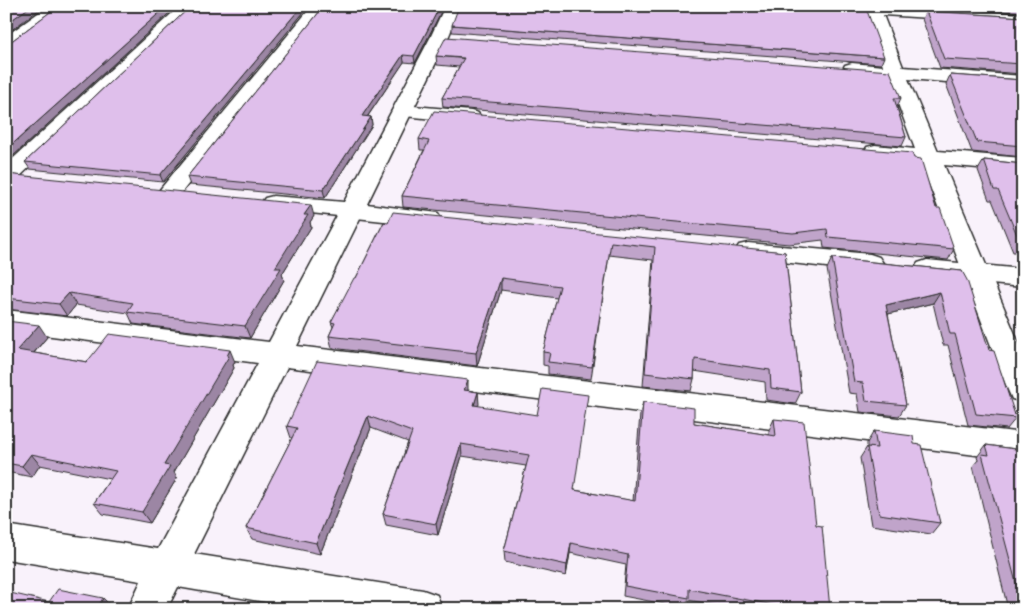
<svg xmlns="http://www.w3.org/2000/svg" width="1029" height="615" font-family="'Indie Flower',sans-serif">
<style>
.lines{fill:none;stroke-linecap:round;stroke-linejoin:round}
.street-casing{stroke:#2b2b2b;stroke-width:3}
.secondary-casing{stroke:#2b2b2b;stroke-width:3}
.street{fill:#fff;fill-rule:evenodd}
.secondary{fill:#fff;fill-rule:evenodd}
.wall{fill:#c0a4ca;stroke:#2b2b2b}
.shaded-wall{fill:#9c86a4;stroke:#2b2b2b}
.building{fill:#dfbfeb;stroke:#2b2b2b}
</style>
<rect width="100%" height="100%" fill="#f9f2fb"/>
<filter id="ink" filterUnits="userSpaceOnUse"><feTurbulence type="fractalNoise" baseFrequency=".02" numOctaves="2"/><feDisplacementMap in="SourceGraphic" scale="10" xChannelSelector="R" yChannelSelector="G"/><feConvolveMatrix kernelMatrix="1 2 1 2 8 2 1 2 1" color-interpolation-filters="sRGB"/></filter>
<g filter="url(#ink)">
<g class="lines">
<g class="street-casing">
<path id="street" d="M48,6h19l-55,43 -6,1v-14z
M180,6h18l-183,175 -9,2v-18z
M312,6h17l-151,191 -8,2 -8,-2 -4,-5 4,-5z
M821,6h87l115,8v10l-140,-9 20,52 120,9v12l-115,-9 30,72 85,7v14l-79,-7 79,188v49l-11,-3 -4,-9 -87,-227 -54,-6 -3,-5 3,-5 8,-2 40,4 -27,-72 -43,-4 -2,-4 2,-4 7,-2 31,3 -18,-53 -42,-3z
M402,105l69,6 7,2 3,4 -3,4 -7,2 -76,-8 -3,-4 3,-4z
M352,202l8,3 4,5 -67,136 726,87v28l-736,-94 -93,187 229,36 14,5 5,14h-136l-128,-22 -11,22h-39l13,-28 -135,-22v-34l152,24 100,-186 -252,-33v-20l263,32 71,-132 4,-5z"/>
</g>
<g class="secondary-casing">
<path id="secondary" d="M445,6h16l-13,32 -81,166 71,9 3,5 -3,5 -9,3 -164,-18 -4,-5 4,-5 8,-2 71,6 86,-164z
M748,243l122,11 9,3 4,6 -4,6 -9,3 -131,-15 -4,-6 4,-6z
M927,260l96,9v18l-96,-9 -9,-3 -4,-6 4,-6z"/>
</g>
<use href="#street" class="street"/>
<use href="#secondary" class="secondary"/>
</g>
<path class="wall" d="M58,6h119l-165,151h-6v-113l3,-1z
M191,6h118l-146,176 -133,-13 -5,-7z
M324,6h120l-29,57 -11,-1 -36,54 3,1 1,8 -47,73 -135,-13 -3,-8z
M939,6h84v6z
M926,11l97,6v57l-83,-6 -18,-49z
M452,25l432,32 -3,7 -429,-32z
M436,56l465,42 -4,9 9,30 -4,9 -459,-39 -1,-9 17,-31 -22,-2z
M950,75l73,5v77l-51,-5 -26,-68z
M419,139l495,19 40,91 -6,11 -124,-12 -1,-8 -34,4 -386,-37 -1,-11 22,-46h-4z
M984,160l39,4v100l-6,-12h-4l-21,-52h-3l-11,-30z
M6,174l308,42 -4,6 1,5 -29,47 2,6 -34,58 -117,-14 -5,-11 -52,-8 -9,11 -61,-7z
M384,222l401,30 16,140 -6,12 -29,-4 -1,-18 -71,-11v8l-3,12 -48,-5 10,-126 -44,-5 -18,124 -43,-5v-8l-5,-1v-13l14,-54 -56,-8 -24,76 -145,-18 -3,-12 4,-9 -2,-5 25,-44z
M832,258l130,13 27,79 27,68 -9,11 -39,-4 -20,-80h-5l-10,-42 -45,11 18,91 -7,11 -39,-4 -3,-18 -8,-1 -22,-124z
M6,321l41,16 -13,16 53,9h148l-2,3 1,3 -60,104 3,6 -27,45 -47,-9 -9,-11 16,-24 -70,-14 -8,12 -26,-5z
M468,390l10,2v14l97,84 58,11 7,-87 3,-12 51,21 75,12v-5l5,-11 42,106 14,84h-94l-48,-9 -3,8 -62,-12 3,-31 -56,-12 -4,23 -61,-14 -1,-11 22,-85 -64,-10 -24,79 -52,-10 -3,-11 25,-72 -37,-14 -51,126 -68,-15 -6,-11 46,-90h-1l-4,-12z
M874,431l40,13 26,79 -9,11 -60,-9 -11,-67 7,-11v-4z
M986,445l37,5v159h-15l-35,-143 5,-6 -1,-3z"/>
<path class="shaded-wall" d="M31,6h13l-38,28v-10z
M167,6h10l-165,151 -5,-8z
M302,6h7l-146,176 -3,-7z
M440,6h4l-29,57 -1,-7z
M403,55l1,7 -41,61 -1,-7z
M371,117l1,8 -47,73 -2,-8z
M311,205l3,11 -4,6 1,5 -29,47 2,6 -34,58 -5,-12 30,-58 29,-53z
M501,278v12l-24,76 -1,-13z
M940,292l-7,11 -53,13 6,-11z
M69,293l7,12 -9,11 -8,-12z
M39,325l8,12 -21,25 -9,-12z
M230,350l5,12 -2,3 1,3 -60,104 3,6 -27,45 -8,-11 22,-47z
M468,380v12l-4,-2z
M478,392l1,12 -4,13 -1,-12z
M368,416l3,12 -51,126 -4,-11z
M461,444l1,12 -24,79 -2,-11z
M31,454l9,11 -8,12 -10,-11z
M571,543l-1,10 -4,23 1,-11z
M103,598l10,10v1h-16z"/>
<path class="building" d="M6,6h25l-25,18z
M58,6h109l-160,143h-1v-105l3,-1z
M191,6h111l-142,169 -135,-13z
M324,6h116l-26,50 -11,-1 -41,61 9,1 -48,73 -136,-13z
M459,6h384l23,2 18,49 -432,-32z
M926,11l97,6v47l-79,-5z
M446,37l444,34 11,27h-7l12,39 -464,-39 22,-40 -28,-2z
M950,75l73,5v66l-46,-4z
M434,111l478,42 2,5 7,1 15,49h4l14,41 -126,-12 -1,-8 -34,4 -391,-37 27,-55 -10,-2z
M984,160l39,4v78h-3l-22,-52h-4z
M6,174l305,31 -7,10h4l-33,53h6l-36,58 -118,-14 6,-9 -64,-10 -10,11 -53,-6z
M393,212l392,40 16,140 -30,-4 -1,-18 -75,-11 -1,20 -49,-6 10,-126 -44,-5 -19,125 -44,-5 2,-9 -7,-1 17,-66 -59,-8 -25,75 -147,-17 6,-13 -4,-1 23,-44h2l28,-56 4,1z
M832,258l130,13 5,9 22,70 5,1 22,67 -40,-4 -21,-80h-5l-10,-42 -54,13 20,100 -40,-4 -3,-18 -9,-1z
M6,321l33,4 -22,25 70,12 22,-28 121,16 -3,6h2l-65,109 6,1 -28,46 -48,-9 22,-32 -85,-17 -9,12 -16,-3z
M317,361l151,19 -4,10 14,2 -4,13 63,10 5,-26 46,6 -14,95 61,11 8,-99 51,6v15l82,13 -2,-17 30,3 12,103 6,1 8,83h-35l-106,-20v9l-64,-12 3,-31 -57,-12 -4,22 -63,-14 25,-96 -68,-11 -25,80 -53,-10 29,-82 -44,-16 -52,127 -70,-15 51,-100 -10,-2z
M874,431l39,5 1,8 7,1 19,78 -61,-9 -12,-67 10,1z
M986,445l37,5v159l-41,-155 7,1z
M58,589l45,9 -6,11h-91v-17l43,10z"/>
</g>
<rect width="1029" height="615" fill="none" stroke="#fff" stroke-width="25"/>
<rect x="12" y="12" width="1004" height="590" fill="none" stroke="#2b2b2b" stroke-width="2" filter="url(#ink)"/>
</svg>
